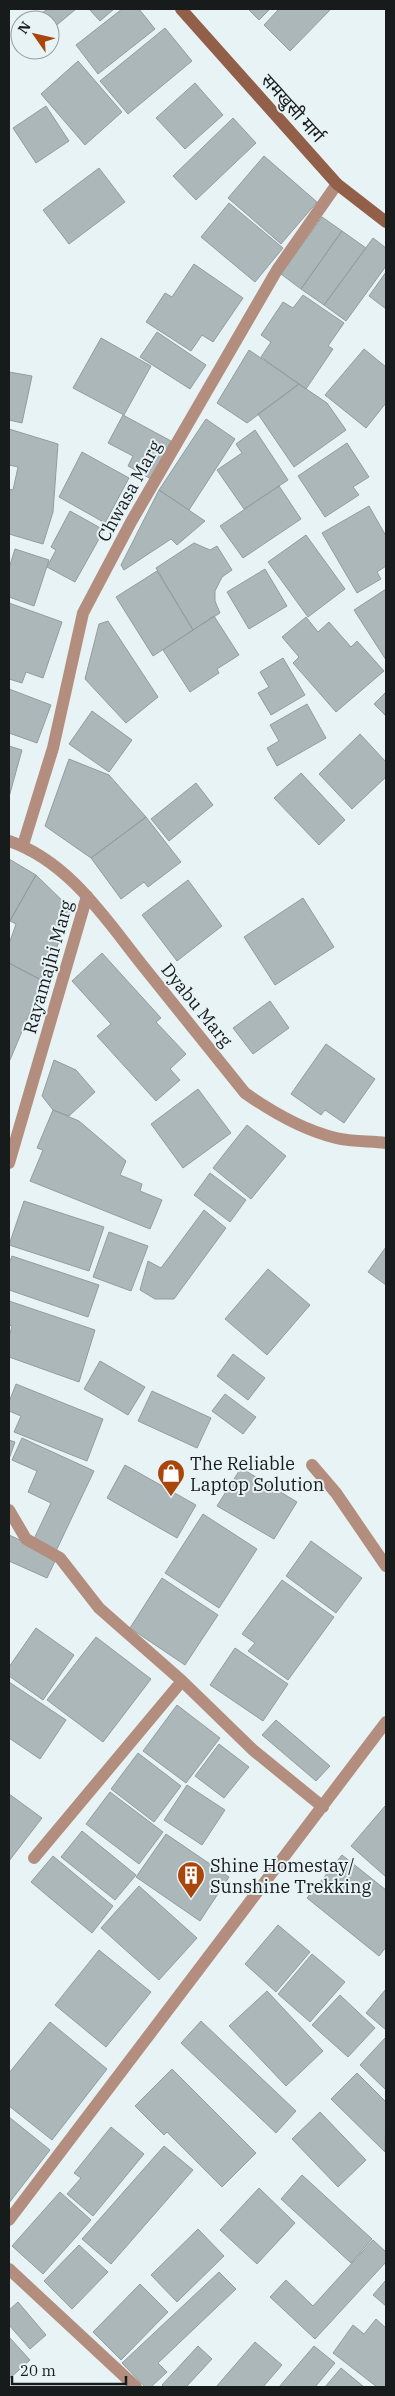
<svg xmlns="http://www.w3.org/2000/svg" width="395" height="2396" font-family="'IBM Plex Serif','Noto Sans Devanagari',serif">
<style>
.building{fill:#acb7ba;stroke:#939da0}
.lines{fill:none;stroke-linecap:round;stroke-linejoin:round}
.service{stroke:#b38e7f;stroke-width:12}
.minor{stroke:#b38e7f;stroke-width:12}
.secondary{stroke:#925f49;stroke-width:12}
.labels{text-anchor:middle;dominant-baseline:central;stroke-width:4;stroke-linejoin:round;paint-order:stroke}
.street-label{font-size:18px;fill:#171b1c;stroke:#e8f3f6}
.poi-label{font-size:18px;fill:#171b1c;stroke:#e8f3f6;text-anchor:start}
</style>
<rect width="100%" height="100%" fill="#e8f3f6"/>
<path class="building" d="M47,9h29l-24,20 -2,-9h-5l-5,-5z
M89,9h25l-14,12z
M122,9h17l16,20 -57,45 -22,-29z
M248,9h22l-11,11z
M279,9h52l-41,42 -26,-26z
M165,28l27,33 -64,53 -28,-33z
M78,61l44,51 -37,33 -44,-51z
M195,83l28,32 -38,34 -29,-31z
M46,106l23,35 -33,22 -23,-35z
M233,118l23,25 -60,57 -23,-24z
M264,156l53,46 -36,42 -53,-46z
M99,168l26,34 -56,42 -26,-34z
M229,203l54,45 -28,34 -54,-45z
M322,217l20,14 -41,58 -20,-15z
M342,231l24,17 -42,57 -23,-16z
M373,238l13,10v18l-40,55 -22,-16z
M194,264l49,34 -30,44 -11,-7 -11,16 -45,-29 19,-29 7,4z
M386,272v37l-17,-13z
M303,295l41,28 -16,23 5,3 -27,40 -45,-32 10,-15 -10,-7 22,-33 10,6z
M157,332l49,33 -16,24 -50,-32z
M101,338l50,28 -27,49 -51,-27z
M364,349l22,18v36l-20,25 -41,-33z
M249,350l50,34 -52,39 -30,-20z
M9,372l23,4 -10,47 -13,-3z
M299,384l28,19 19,27 -52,37 -36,-53z
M123,415l48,26 -20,38 -23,-13 5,-10 -25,-13z
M206,419l29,20 -46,71 -30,-20z
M9,429l49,15 -5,68 -10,32 -34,-10v-45l4,1 5,-23 -9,-2z
M255,430l33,50 -44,29 -27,-39 25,-17 -6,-9z
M347,443l22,34 -16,10 6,8 -34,22 -27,-41z
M82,452l47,26 -24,45 -46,-26z
M279,486l22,33 -58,39 -23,-32z
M159,490l46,31 -28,24 -6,-6 -47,31 -3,-5z
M369,506l17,30v30l-9,6 4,7 -24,14 -35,-60z
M70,511l34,19 -29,52 -28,-15 9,-17 -5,-3z
M306,535l39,54 -37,28 -40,-55z
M194,543l16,7 7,-4 15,24 -10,7 -7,14v10l5,12 -27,17 -37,-62z
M15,549l34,11 -15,46 -25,-9v-29z
M265,569l22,37 -38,23 -22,-37z
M157,571l36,59 -40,26 -37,-59z
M386,589v71l-32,-50z
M9,603l53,19 -19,56 -17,-6 -4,11 -13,-4z
M214,616l25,39 -22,14 2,4 -29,19 -27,-42z
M306,617l12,15 11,-10 22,25 6,-6 27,30 -48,41 -43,-49 6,-6 -17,-20z
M108,621l50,76 -32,26 -41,-44 14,-55z
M283,658l22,37 -34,20 -13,-22 11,-6 -9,-15z
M9,689l42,16 -14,38 -28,-10z
M386,692v24l-12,-12z
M307,704l19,34 -49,28 -10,-18 12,-7 -9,-16z
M92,711l40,29 -23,32 -40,-28z
M360,734l26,28v15l-34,32 -33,-35z
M9,746l13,4 -13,47z
M69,759l40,16 37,42 -55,41 -46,-32z
M301,773l44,47 -26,25 -45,-47z
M196,783l17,22 -44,36 -18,-22z
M146,817l35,45 -33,25 -4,-5 -23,17 -30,-41z
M9,859l27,16 -27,47z
M36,875l36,35 -29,71 -34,-18v-19l7,-20 -6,-3z
M188,880l34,46 -45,35 -35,-46z
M303,898l31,49 -59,38 -31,-48z
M102,953l59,65 -5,4 30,32 -16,15 10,11 -24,21 -59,-65 14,-12 -39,-43z
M9,963l34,18 -33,79h-1z
M270,1001l19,27 -36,26 -20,-26z
M326,1044l49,35 -31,44 -19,-13 -4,5 -30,-21z
M54,1060l22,10 19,22 -26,24 -16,-6 -11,-14z
M198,1089l33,44 -48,35 -32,-44z
M53,1110l26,11 47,40 -6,14 22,9 -2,7 22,9 -12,29 -120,-48 13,-31 -6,-2z
M247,1125l39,31 -35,43 -38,-31z
M210,1173l36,27 -16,22 -36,-27z
M24,1201l80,26 -15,44 -80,-26z
M204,1210l22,18 -52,71h-19l-15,-9 8,-29 13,7z
M109,1232l39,14 -17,45 -38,-14z
M386,1247v38l-18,-13z
M12,1256l87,29 -11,32 -79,-27v-26z
M268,1269l42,36 -43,50 -42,-36z
M9,1301l86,29 -16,52 -70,-25v-20l3,-11 -3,-1z
M233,1354l32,24 -17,22 -31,-24z
M100,1361l45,26 -17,28 -44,-26z
M16,1384l87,35 -16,42 -73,-29 7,-16 -12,-5v-9z
M152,1391l59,27 -14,30 -59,-27z
M225,1394l31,23 -13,17 -31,-23z
M22,1438l72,33 -38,80 -23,-10 18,-38 -23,-11 9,-21 -25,-11z
M9,1440l6,2 -6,17z
M125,1465l71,40 -19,33 -70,-40z
M241,1468l56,34 -23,37 -57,-33z
M203,1514l54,35 -38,59 -54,-35z
M9,1535l48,22 -10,21 -38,-17z
M311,1541l51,37 -26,35 -50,-37z
M162,1578l56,37 -33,50 -55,-37z
M282,1580l52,37 -46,63 -40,-29 7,-8 -13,-9z
M36,1628l38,27 -31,45 -34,-24v-9z
M96,1637l55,42 -48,63 -56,-42z
M235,1648l53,36 -25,37 -53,-36z
M9,1682l57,38 -26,39 -31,-21z
M177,1705l43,33 -34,45 -43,-32z
M276,1720l54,46 -14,15 -54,-46z
M219,1744l30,23 -25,31 -29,-22z
M138,1753l43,33 -27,36 -43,-33z
M187,1785l38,25 -23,35 -38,-25z
M110,1792l53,40 -24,32 -53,-40z
M9,1794l33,24 -33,43z
M385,1806l1,1v70l-35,-31z
M82,1831l54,44 -21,25 -54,-43z
M166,1834l63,43 -29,44 -64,-44z
M342,1855l44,35v57l-7,9 -72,-58z
M53,1856l60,50 -21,27 -61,-51z
M139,1886l58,52 -38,42 -58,-52z
M278,1925l32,27 -34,40 -31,-28z
M99,1950l52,42 -45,55 -51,-42z
M312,1954l33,28 -35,40 -32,-28z
M386,1989v41l-20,-17z
M267,1991l56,60 -37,35 -57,-60z
M340,1995l35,33 -27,29 -36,-32z
M201,2021l95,90 -20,22 -95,-90z
M50,2022l57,47 -55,71 -43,-34v-33z
M386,2037v53l-26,-25z
M172,2069l84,84 -34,34 -55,-55 -3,3 -29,-29z
M357,2073l29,29 -1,50 -54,-53z
M320,2112l46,48 -28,27 -46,-48z
M9,2117l41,33 -41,53z
M111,2127l33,27 -51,62 -26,-22 14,-16 -7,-5z
M164,2146l29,24 -82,94 -29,-25z
M302,2175l70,64 -21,24 -70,-64z
M259,2188l36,35 -38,41 -37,-34z
M60,2192l31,28 -48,54 -31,-28z
M198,2229l26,27 -47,46 -26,-27z
M373,2240l13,12v10l-71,77 -45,-42 16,-17 27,26z
M79,2245l29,27 -36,37 -28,-28z
M219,2272l17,17 -78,74 9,9 -16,15h-6l-23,-24z
M386,2280v26l-13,-11z
M140,2284l28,28 -47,48 -28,-28z
M18,2302l28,33 -16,14 -21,-24v-15z
M376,2319l10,9v59h-9l-44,-34 20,-28 11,9z
M9,2337l21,23 -21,19z
M255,2342l27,23 -19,22h-47z
M198,2346l14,13 -26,28h-22l-2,-2z
M314,2346l21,17 -20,24h-36z
M341,2368l23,19h-39z"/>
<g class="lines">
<path class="service" d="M312,1465l24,28 50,73"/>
<path class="minor" d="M9,841c62,21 99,82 138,130 33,41 65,81 98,122 27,19 58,37 91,45 16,4 34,3 50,5
M23,845l30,-97 30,-135 48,-91 146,-252 60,-86
M9,1163l78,-267
M9,1510l17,29 34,19 39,50 83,73 71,69 70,57
M34,1858l148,-177
M9,2220l377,-498
M9,2269l127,118"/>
<path class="secondary" d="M181,9l156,175 49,38"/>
</g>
<defs>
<g id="shop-pin" transform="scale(1.4375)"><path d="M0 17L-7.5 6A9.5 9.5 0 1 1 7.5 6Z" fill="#a9460c" stroke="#e8f3f6"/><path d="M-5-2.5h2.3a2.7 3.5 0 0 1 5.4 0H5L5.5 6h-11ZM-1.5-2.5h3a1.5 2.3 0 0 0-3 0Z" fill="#fff"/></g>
<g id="building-pin" transform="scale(1.4375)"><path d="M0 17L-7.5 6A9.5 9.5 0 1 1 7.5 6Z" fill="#a9460c" stroke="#e8f3f6"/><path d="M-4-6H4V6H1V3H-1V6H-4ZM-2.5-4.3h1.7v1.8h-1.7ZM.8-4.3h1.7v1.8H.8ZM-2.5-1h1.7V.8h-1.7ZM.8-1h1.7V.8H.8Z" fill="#fff"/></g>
</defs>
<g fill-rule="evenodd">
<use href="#shop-pin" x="171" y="1473"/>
<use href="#building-pin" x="191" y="1875"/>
</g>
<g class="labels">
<g class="street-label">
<text transform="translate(293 108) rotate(48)">समखुसी मार्ग</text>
<text transform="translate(129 491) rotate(-61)">Chwasa Marg</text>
<text transform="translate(48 967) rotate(-74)">Rayamajhi Marg</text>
<text transform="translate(197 1005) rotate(51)">Dyabu Marg</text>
</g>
<g class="poi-label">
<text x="190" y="1463">The Reliable<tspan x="190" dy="21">Laptop Solution</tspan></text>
<text x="210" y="1865">Shine Homestay/<tspan x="210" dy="21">Sunshine Trekking</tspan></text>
</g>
</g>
<rect width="395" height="2396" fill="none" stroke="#171b1c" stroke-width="20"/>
<g transform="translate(35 35) rotate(304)"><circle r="24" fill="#e8f3f6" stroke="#949d9f"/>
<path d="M0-4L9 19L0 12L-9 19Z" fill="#a9460c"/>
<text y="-8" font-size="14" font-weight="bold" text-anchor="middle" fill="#171b1c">N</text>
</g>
<path d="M12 2376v8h114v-8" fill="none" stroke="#171b1c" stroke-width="2.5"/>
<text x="20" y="2376" font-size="15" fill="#171b1c" stroke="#e8f3f6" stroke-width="4" paint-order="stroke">20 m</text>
</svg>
